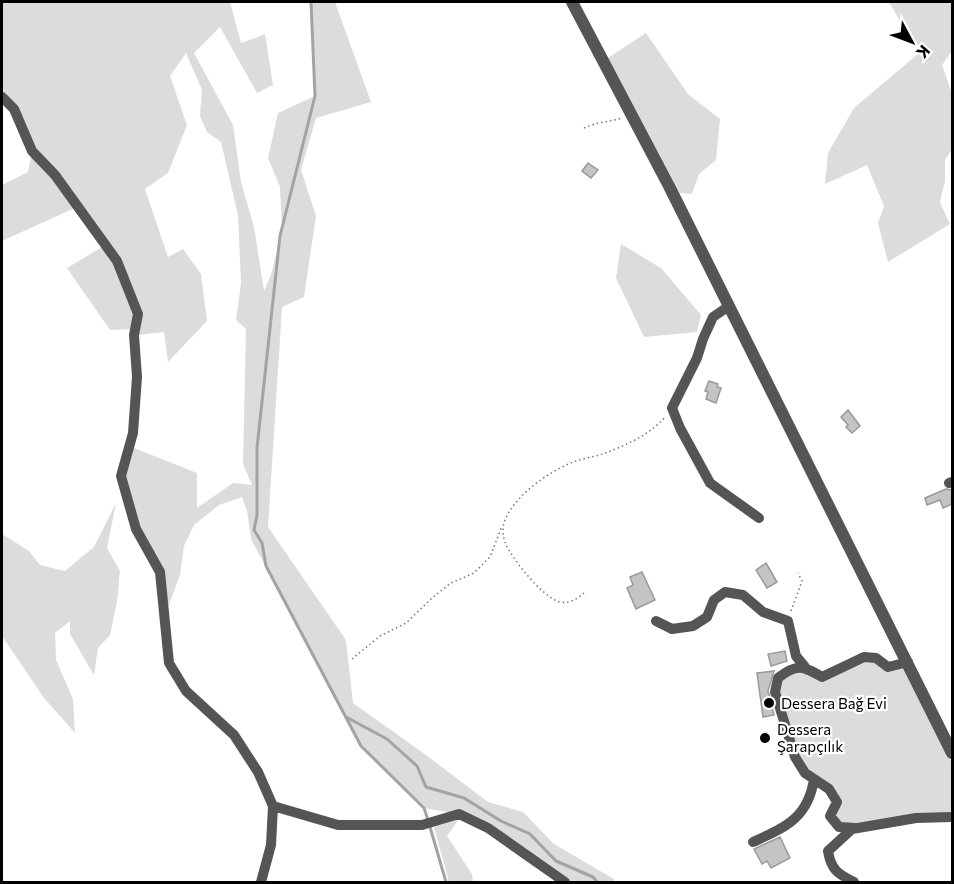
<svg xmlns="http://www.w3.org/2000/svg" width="954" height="884" font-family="Commissioner,sans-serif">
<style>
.green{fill:#dcdcdc}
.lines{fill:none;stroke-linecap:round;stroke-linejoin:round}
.stream{stroke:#a3a3a3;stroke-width:3}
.building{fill:#c4c4c4;stroke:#999;stroke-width:1.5}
.path{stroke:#777;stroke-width:1.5;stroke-dasharray:1.5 3;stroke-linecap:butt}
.minor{stroke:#555;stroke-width:10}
.tertiary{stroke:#555;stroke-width:12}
.poi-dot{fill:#000;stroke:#fff;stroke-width:2}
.labels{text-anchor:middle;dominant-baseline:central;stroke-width:4.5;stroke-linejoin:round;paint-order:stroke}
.poi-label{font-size:15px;fill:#000;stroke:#fff;text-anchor:start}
</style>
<rect width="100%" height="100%" fill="#fff"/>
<path class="green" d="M2,2h228l11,41 24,-9 8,51 -16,8 -37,-66 -26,26 39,72 8,57 13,45 10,64 7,-16 11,-45 -2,-43 -12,-29 10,-45 37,-17 -4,-94h24l36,100 -55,16 -15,52 15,46 -12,81 -22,10 -14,220 78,113 7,63 73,52 62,47 35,10 31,32 60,35 1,3h-50l-106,-68 -35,-6 -63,-62 -110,-207 -4,-28 -5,-14 -23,8 -25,20 -10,21 -4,29 -16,43 -4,-46 -24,-43 -15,-53 8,-30 68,27v35l36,-25 19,2 -9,-21 3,-135 -10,-9 5,-37 -3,-68 -17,-73 -14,-10 -7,-16 2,-26 -16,-37 -16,23 17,49 -19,48 -23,16 23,68 15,-8 18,25 6,47 -39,41 -4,-30 -25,3 -19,-79 -43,-49 -75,34v-56l26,-13 3,-16 18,14 -47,-73z
M889,2h63v49l-10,14 10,29v55l-7,11v21l-5,21 10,22 -62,38 -10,-39 6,-17 -17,-41 -42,19 3,-31 26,-45 65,-55z
M646,33l42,61 32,25 -4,41 -17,14 -7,20 -12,-1 -72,-135z
M621,244l40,24 40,47 -4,17 -53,5 -28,-59z
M102,247l12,17 20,49 -2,16 -22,1 -43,-62z
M116,503l-9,45 13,23 -3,31 -7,33 -12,13 -4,27 -24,-41v-13l-15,12 1,27 17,39 2,34 -31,-35 -42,-62v-102l27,17 11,14 25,6 29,-24z
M864,657l24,10 15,-4 49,100v54l-100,12 -22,-13 7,-14 -32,-29 -30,-81 15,-23 32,8z
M459,819l-12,17 25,38 1,8h-24l-15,-55z"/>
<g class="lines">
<path class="stream" d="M311,2l4,94 -35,140 -23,212v67l-3,15 8,13 4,23 95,180 63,62 4,12
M346,717l41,22 30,27 9,21 38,11 37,23 29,13 26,27 37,16 4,5
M430,827l16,55"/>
</g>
<path class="building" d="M588,163l10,7 -7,8 -9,-7z
M709,381l9,3 -1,3 4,1 -5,15 -10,-4 2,-7 -3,-1z
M848,410l12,16 -8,7 -6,-6 2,-2 -7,-8z
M946,489l6,1v14l-9,4 -3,-8 -13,5 -2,-7z
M766,563l11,19 -10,6 -11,-18z
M642,572l13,28 -19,9 -9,-21 6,-3 -3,-8z
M785,651l2,10 -16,5 -3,-12z
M774,671l-6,20 6,24 -11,2 -6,-44z
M780,837l10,21 -19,10 -4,-7 -5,3 -8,-15z"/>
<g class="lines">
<path class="path" d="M584,128c12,-6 25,-6 38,-10
M584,593c-6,5 -14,11 -24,9 -17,-4 -49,-44 -55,-60 -4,-11 -2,-20 4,-30 14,-22 40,-40 64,-50 9,-3 18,-5 27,-7 24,-9 49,-19 66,-39
M791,611l11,-30 -4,-8
M352,659l28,-23 26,-13 26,-25 19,-15 23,-10 16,-16 12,-31"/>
<path class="minor" d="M2,97l12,12 18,42 23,24 62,86 21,53 -4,21 3,42 -4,56 -12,43 15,53 24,43 9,91 17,28 48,44 24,37 15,34 -2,39 -10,37
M729,306l-16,11 -10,22 -6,19 -25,50 8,20 30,55 49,35
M949,483l3,-1
M656,621l16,8 21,-3 14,-9 7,-17 11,-8 18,3 20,17 25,9 8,35 9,11
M273,806l65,19h84l37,-11 29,14 77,54
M855,828l-16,-1 -9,-11 7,-14 -8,-13 -24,-16 -10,-16 -20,-65 3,-14c19,-15 25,-12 44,-1l42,-20 12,1 12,9 20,-5
M753,842c33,-15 55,-24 61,-63
M854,882c-16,-8 -23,-12 -26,-31l24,-22 64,-11 36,-1"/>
<path class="tertiary" d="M572,2l97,184 283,567"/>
</g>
<g class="poi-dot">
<circle cx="769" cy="703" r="6"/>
<circle cx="765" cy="738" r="6"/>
</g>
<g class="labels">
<g class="poi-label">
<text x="781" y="703">Dessera Bağ Evi</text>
<text x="777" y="729">Dessera<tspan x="777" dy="17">Şarapçılık</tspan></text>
</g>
</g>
<rect width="954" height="884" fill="none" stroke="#000000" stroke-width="6"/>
<g transform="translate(912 42) rotate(131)" stroke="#ffffff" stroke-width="4.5" paint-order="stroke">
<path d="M0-4.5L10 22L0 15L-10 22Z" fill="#000000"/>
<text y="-9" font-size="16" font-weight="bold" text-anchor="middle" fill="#000000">K</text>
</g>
</svg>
